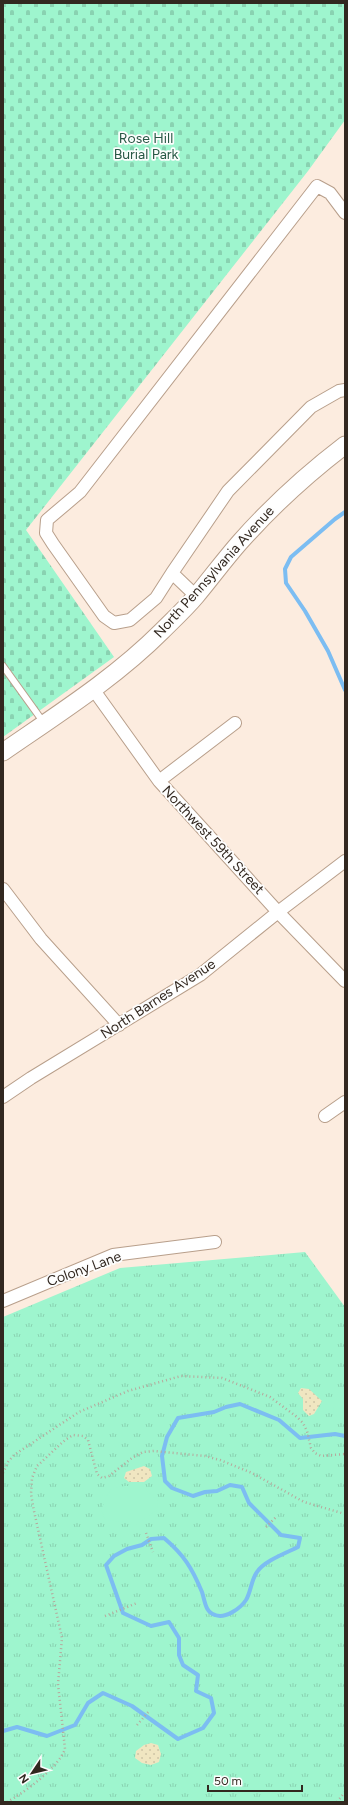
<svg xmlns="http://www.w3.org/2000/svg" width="348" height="1805" font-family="Figtree,sans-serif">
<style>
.grass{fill:url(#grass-tufts)}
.sand{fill:url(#sand-dots)}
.cemetery{fill:url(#cemetery-stones)}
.green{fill:#9ef5ce}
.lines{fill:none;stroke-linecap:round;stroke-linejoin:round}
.stream{stroke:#7cbdf2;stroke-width:4}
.lane-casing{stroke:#b89f8b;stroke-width:8}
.street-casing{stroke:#b89f8b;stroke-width:14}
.secondary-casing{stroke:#b89f8b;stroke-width:19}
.path{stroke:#b6a89c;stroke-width:2.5;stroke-dasharray:1 3;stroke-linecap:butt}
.lane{stroke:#fff;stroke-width:6}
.street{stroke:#fff;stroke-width:12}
.secondary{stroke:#fff;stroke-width:17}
.labels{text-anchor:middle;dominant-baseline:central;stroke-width:3.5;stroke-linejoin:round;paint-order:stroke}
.park-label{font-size:14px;fill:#285845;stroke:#fdfdfd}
.street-label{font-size:14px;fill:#322820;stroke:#fdfdfd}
</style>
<defs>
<pattern id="grass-tufts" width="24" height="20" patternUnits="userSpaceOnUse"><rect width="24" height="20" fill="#9ef5ce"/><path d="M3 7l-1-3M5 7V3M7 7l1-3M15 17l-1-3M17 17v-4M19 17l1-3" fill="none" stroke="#89d2b1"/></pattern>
<pattern id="sand-dots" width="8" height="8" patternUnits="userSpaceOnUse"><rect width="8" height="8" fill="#f0e6c1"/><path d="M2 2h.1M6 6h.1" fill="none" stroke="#cec5a6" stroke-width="1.8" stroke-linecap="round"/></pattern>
<pattern id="cemetery-stones" width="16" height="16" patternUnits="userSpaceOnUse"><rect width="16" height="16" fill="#9ef5ce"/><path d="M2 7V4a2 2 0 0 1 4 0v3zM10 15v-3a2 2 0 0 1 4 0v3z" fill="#89d2b1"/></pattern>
</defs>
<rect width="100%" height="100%" fill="#fcecdf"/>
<path class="grass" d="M305,1252l40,55v495h-342v-485l117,-49z"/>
<path class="sand" d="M301,1388l8,1 13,12 -8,13 -5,2 -6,-6v-11l-5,-6z
M144,1466l6,3 2,7 -8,6h-15l-5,-4 2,-6z
M151,1743l7,2 3,9 -2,8 -8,3 -9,-2 -7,-5 1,-7 8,-6z"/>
<path class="cemetery" d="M3,3h342v117l-37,51 -282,359 88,127 -111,80z"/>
<path class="green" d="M345,1385v34l-12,-5 1,-7z
M125,1486h17l16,15 -1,9 -20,14 -6,1 -8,-3 -17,-2 -5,-9 5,-14 6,-9z"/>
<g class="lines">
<path class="stream" d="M345,512l-10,7 -44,38 -6,12 1,14 19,28 23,40 17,39
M3,1731l14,-4 30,9 28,-11 13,-22 15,-10 29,13 46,33 25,-11 11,-15 -3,-15 -15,-7 2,-16 -15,-10 -4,-10v-17l-10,-16 -18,4 -28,-13 -17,-48 8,-9 13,-7 15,-4 9,-6 13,-1c20,17 28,30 38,54 3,9 3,20 13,23 10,4 25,-6 31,-15 5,-8 5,-20 11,-28 7,-11 29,-19 41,-25l2,-9 -19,-3 -32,-32 -7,-16 -12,-2 -13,6 -12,1 -12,4 -21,-8 -7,-7 -3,-25 5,-19 11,-19 36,-6 12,-5 14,-3 39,16 21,18 35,-4 10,2"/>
<g class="lane-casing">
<path id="lane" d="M3,666l41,57"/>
</g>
<g class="street-casing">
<path id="street" d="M172,573l56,-82 83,-84 28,-16 6,-1
M196,596l-24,-23 -16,25 -26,22 -16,3 -10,-7 -51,-72 -7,-11 1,-13 33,-28 237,-306 13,7 15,20
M93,689l66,92 119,131 67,69
M159,781l76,-58
M3,889l38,50 78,86
M3,1097l28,-19 169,-103 78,-63 67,-51
M325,1116l20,-14
M3,1301l110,-46 102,-13"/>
</g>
<g class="secondary-casing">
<path id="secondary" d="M3,752c55,-38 112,-74 159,-121 12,-12 24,-23 34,-35 15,-18 29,-37 44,-54 32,-36 67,-68 105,-97"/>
</g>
<path class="path" d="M3,1473l5,-11 6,-7 65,-43 49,-21 53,-15 41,2 48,19 27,20 6,6 4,8 4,17 4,5 6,3 24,-2
M266,1527l11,-11
M146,1533l7,19
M105,1616l32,-13
M137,1725l13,-15
M53,1801v1
M7,1802c17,-9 52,-35 58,-53l-7,-65 4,-46 -28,-127 -3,-17 1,-16 5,-12 28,-26 8,-5 10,1 5,4 9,34 5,4 7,-2 23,-18 11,-6 11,-1 51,5 15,4 32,13 52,29 41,12
M337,1802l8,-10"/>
<use href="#lane" class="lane"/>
<use href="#street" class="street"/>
<use href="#secondary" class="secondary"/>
</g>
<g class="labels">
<g class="park-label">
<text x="146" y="138">Rose Hill<tspan x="146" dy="16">Burial Park</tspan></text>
</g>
<g class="street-label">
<text transform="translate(214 572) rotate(-48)">North Pennsylvania Avenue</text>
<text transform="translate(213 840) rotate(47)">Northwest 59th Street</text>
<text transform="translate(158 999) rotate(-33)">North Barnes Avenue</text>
<text transform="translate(84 1269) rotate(-20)">Colony Lane</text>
</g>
</g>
<rect width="348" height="1805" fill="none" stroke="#322820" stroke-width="8"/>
<g transform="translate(32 1773) rotate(235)" stroke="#fdfdfd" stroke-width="3" paint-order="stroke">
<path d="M0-3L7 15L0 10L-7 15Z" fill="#322820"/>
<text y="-6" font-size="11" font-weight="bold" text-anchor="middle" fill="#322820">N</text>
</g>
<path d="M208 1785v6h94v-6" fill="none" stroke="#322820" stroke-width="2"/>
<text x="214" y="1785" font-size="12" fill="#322820" stroke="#fdfdfd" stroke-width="3" paint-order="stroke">50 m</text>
</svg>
